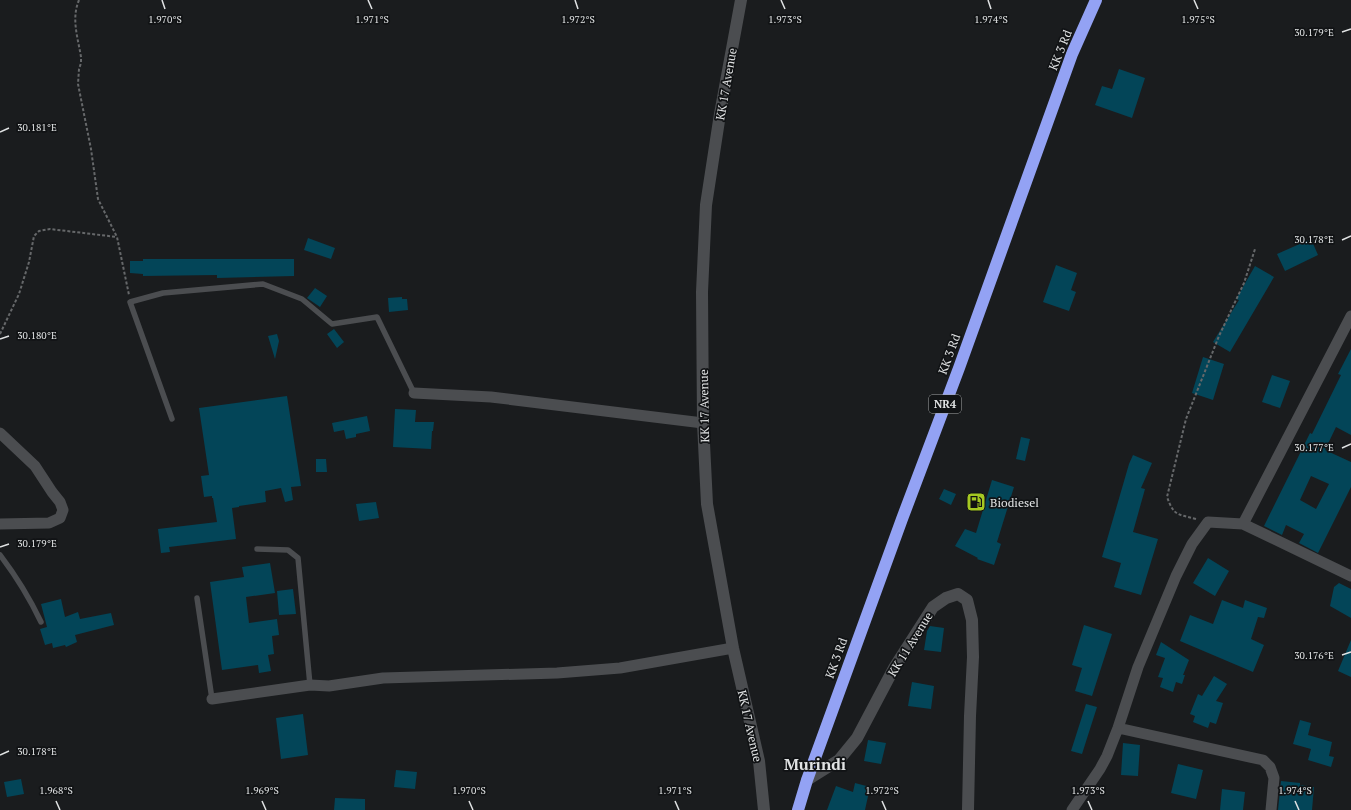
<svg xmlns="http://www.w3.org/2000/svg" width="1351" height="810" font-family="'PT Serif',serif">
<style>
.building{fill:#034558;fill-rule:evenodd}
.lines{fill:none;stroke-linecap:round;stroke-linejoin:round}
.path{stroke:#66686a;stroke-width:2;stroke-dasharray:3 2;stroke-linecap:butt}
.lane{stroke:#4b4d50;stroke-width:5.5}
.street{stroke:#4b4d50;stroke-width:11}
.secondary{stroke:#4b4d50;stroke-width:12}
.highway{stroke:#93a2f4;stroke-width:12}
.ticks{fill:none;stroke:#e1e3e4;stroke-width:1.5}
.labels{text-anchor:middle;dominant-baseline:central;stroke-width:3.5;stroke-linejoin:round;paint-order:stroke}
.shield{fill:#111315;stroke:#a3a5a6;stroke-width:1}
.shield-label{font-size:11px;font-weight:bold;fill:#e1e3e4}
.street-label{font-size:12px;fill:#e1e3e4;stroke:#111315}
.poi-label{font-size:12px;fill:#e1e3e4;stroke:#111315;text-anchor:start}
.district-label{font-size:16px;font-weight:bold;fill:#e1e3e4;stroke:#111315}
.ticks-label{font-size:10px;text-anchor:middle;fill:#e1e3e4;stroke:#111315;stroke-width:3.5;stroke-linejoin:round;paint-order:stroke}
</style>
<rect width="100%" height="100%" fill="#1a1c1e"/>
<path class="building" d="M1119,69l26,9 -13,40 -37,-13 7,-19 10,3z
M308,238l27,10 -4,11 -27,-9z
M1311,239l7,16 -33,16 -8,-17z
M143,259h151v17l-77,2v-3l-74,1v-2l-13,-1v-12h13z
M1056,265l21,8 -6,17 5,2 -7,19 -26,-9z
M1255,266l19,11 -44,75 -17,-10 26,-42 -3,-1z
M315,288l12,8 -7,11 -13,-9z
M402,297v2h5l1,11 -19,2 -1,-14z
M334,329l10,13 -7,6 -10,-14z
M277,334l2,7 -4,18 -7,-23z
M1351,349v86l-15,-8 -11,23 26,12v25l-33,66 -19,-10 5,-9 -18,-9 -4,10 -18,-9 46,-93 2,1 29,-59 -3,-1zM1311,476l18,8 -13,25 -16,-9z
M1203,357l21,7 -11,36 -21,-7z
M1272,375l18,6 -10,27 -18,-6z
M287,396l14,90 -10,1 2,13 -8,2 -4,-14 -16,3 1,11 -27,4v1l-7,1 4,31 -67,8 1,5 -9,1 -3,-24 59,-7 -4,-24h-1v-2l-8,1 -3,-21 8,-1 -10,-67z
M395,409l21,1 -1,12h19l-1,9h-1l-1,18 -38,-2z
M367,416l3,15 -14,3v3l-10,2 -2,-9 -10,2 -2,-9z
M1021,437l9,2 -5,22 -9,-2z
M1133,455l19,8 -11,25 4,1 -12,43 25,7 -17,56 -27,-8 7,-24 -19,-6 27,-93z
M316,459h10l1,13h-11z
M992,480l22,7 -17,55 4,2 -7,21 -17,-6 1,-1 -23,-12 10,-17 11,4z
M944,489l12,5 -5,11 -12,-6z
M376,502l3,16 -20,3 -3,-17z
M1208,558l21,13 -14,25 -22,-13z
M270,563l5,30 -29,4 3,26 28,-4 2,16 -7,1 2,18 -6,1 3,16 -12,2 -1,-8 -36,5 -12,-88 34,-5 -2,-10z
M1339,583l12,6v29l-21,-12 4,-19z
M293,589l3,25 -17,1 -2,-24z
M61,599l4,18 13,-5 2,7 31,-6 3,12 -39,10 2,7 -11,5 -1,-2 -12,3 -1,-5 -7,2 -5,-16 7,-2 -6,-23z
M1222,600l21,8 2,-8 22,8 -3,10 -6,-1 -7,22 13,6 -11,27 -73,-31 10,-26 23,9z
M1084,625l28,9 -20,62 -17,-5 7,-23 -10,-3z
M930,626l14,2 -3,24 -17,-2 3,-19z
M1351,640v37l-13,-6z
M1161,642l28,18 -6,15h2l-3,9 -6,-2 -3,10 -13,-5 3,-9 -5,-1 7,-19 -9,-3z
M1214,676l13,8 -11,17 7,2 -7,21 -6,-2 -2,6 -15,-6 2,-6 -5,-2 8,-20 4,2z
M912,682l22,4 -3,23 -23,-3z
M1086,704l11,3 -15,47 -11,-3z
M303,714l5,41 -27,4 -5,-41z
M1300,720l11,3 -3,12 24,7 -3,14 5,1 -3,10 -23,-7 3,-11 -18,-5z
M868,740l18,3 -5,21 -17,-3z
M1123,743l17,2 -2,31 -17,-1z
M1178,764l25,6 -7,29 -25,-6z
M396,770l21,2 -2,17 -21,-2z
M21,779l3,15 -17,3 -3,-15z
M1281,781l19,2v2l14,2 -2,23h-34z
M855,783l15,4 -5,23h-38l9,-24 17,6z
M1222,789l23,3 -2,18h-23z
M335,798l30,1v11h-31z"/>
<g class="lines">
<path class="path" d="M79,0c-8,19 -1,38 2,57v6l-2,6 -1,15 13,65 7,50 19,38 12,58
M0,334l19,-40 10,-32 5,-26 5,-5 11,-2 67,8
M1196,519c-19,-5 -22,-3 -29,-22l19,-78 33,-83 25,-53 11,-34"/>
<path class="lane" d="M172,419l-42,-117 33,-9 100,-9 39,15 30,25 45,-7 37,76
M257,549l31,1 10,8 12,127
M0,555c16,21 30,44 41,67
M197,598l15,101"/>
<path class="street" d="M414,393l77,4 212,26
M0,433l35,33 17,26 8,10 3,8 -3,8 -11,5 -49,1
M1243,524l108,-208
M212,699l98,-14 19,1 54,-8 174,-5 63,-5 113,-20
M1118,728l145,32 7,7 4,11 -3,32
M1072,810l28,-41 7,-13 11,-28 20,-61 38,-91 16,-32 16,-22 35,2 108,52"/>
<path class="secondary" d="M741,0l-21,114 -14,91 -4,87 1,131 4,81 26,144 26,113 5,49
M807,780l32,-20 18,-22 37,-70 39,-61 13,-9 12,-4 9,6 5,20 1,37 -3,59 -2,94"/>
<path class="highway" d="M798,810l9,-30 95,-261 57,-151 113,-314 24,-54"/>
</g>
<path class="ticks" d="M162,0l3,9M368,0l4,9M575,0l3,9M781,0l4,9M988,0l3,9M1194,0l4,9M1342,32l9,-3M0,132l9,-4M1342,240l9,-4M0,339l9,-3M1342,448l9,-4M0,547l9,-3M1342,655l9,-3M0,755l9,-4M56,801l4,9M262,801l4,9M469,801l4,9M675,801l4,9M882,801l4,9M1088,801l4,9M1295,801l4,9"/>
<defs>
<g id="fuel-square" transform="scale(1)"><rect x="-9" y="-9" width="18" height="18" rx="4" fill="#a5c822" stroke="#111315"/><path d="M-5.5-6h7V0h2V4h1.3V-2.5L3-4.5l.8-.8L6-3V5H2.5V1h-1V6h-7ZM-4.2-4.7v3.2H.2V-4.7Z" fill="#111"/></g>
</defs>
<g fill-rule="evenodd">
<use href="#fuel-square" x="976" y="502"/>
</g>
<g class="labels">
<rect class="shield" x="929" y="395" width="32" height="18" rx="3"/>
<g class="shield-label">
<text x="945" y="404">NR4</text>
</g>
<g class="street-label">
<text transform="translate(1060 50) rotate(-68)">KK 3 Rd</text>
<text transform="translate(726 84) rotate(-80)">KK 17 Avenue</text>
<text transform="translate(949 354) rotate(-70)">KK 3 Rd</text>
<text transform="translate(704 406) rotate(-91)">KK 17 Avenue</text>
<text transform="translate(910 644) rotate(-58)">KK 11 Avenue</text>
<text transform="translate(836 658) rotate(-70)">KK 3 Rd</text>
<text transform="translate(750 726) rotate(77)">KK 17 Avenue</text>
</g>
<g class="poi-label">
<text x="990" y="502">Biodiesel</text>
</g>
<g class="district-label">
<text x="815" y="764">Murindi</text>
</g>
</g>
<g class="ticks-label">
<text x="165" y="23">1.970°S</text>
<text x="372" y="23">1.971°S</text>
<text x="578" y="23">1.972°S</text>
<text x="785" y="23">1.973°S</text>
<text x="991" y="23">1.974°S</text>
<text x="1198" y="23">1.975°S</text>
<text x="1314" y="36">30.179°E</text>
<text x="37" y="131">30.181°E</text>
<text x="1314" y="243">30.178°E</text>
<text x="37" y="339">30.180°E</text>
<text x="1314" y="451">30.177°E</text>
<text x="37" y="547">30.179°E</text>
<text x="1314" y="659">30.176°E</text>
<text x="37" y="755">30.178°E</text>
<text x="56" y="794">1.968°S</text>
<text x="262" y="794">1.969°S</text>
<text x="469" y="794">1.970°S</text>
<text x="675" y="794">1.971°S</text>
<text x="882" y="794">1.972°S</text>
<text x="1088" y="794">1.973°S</text>
<text x="1295" y="794">1.974°S</text>
</g>
</svg>
